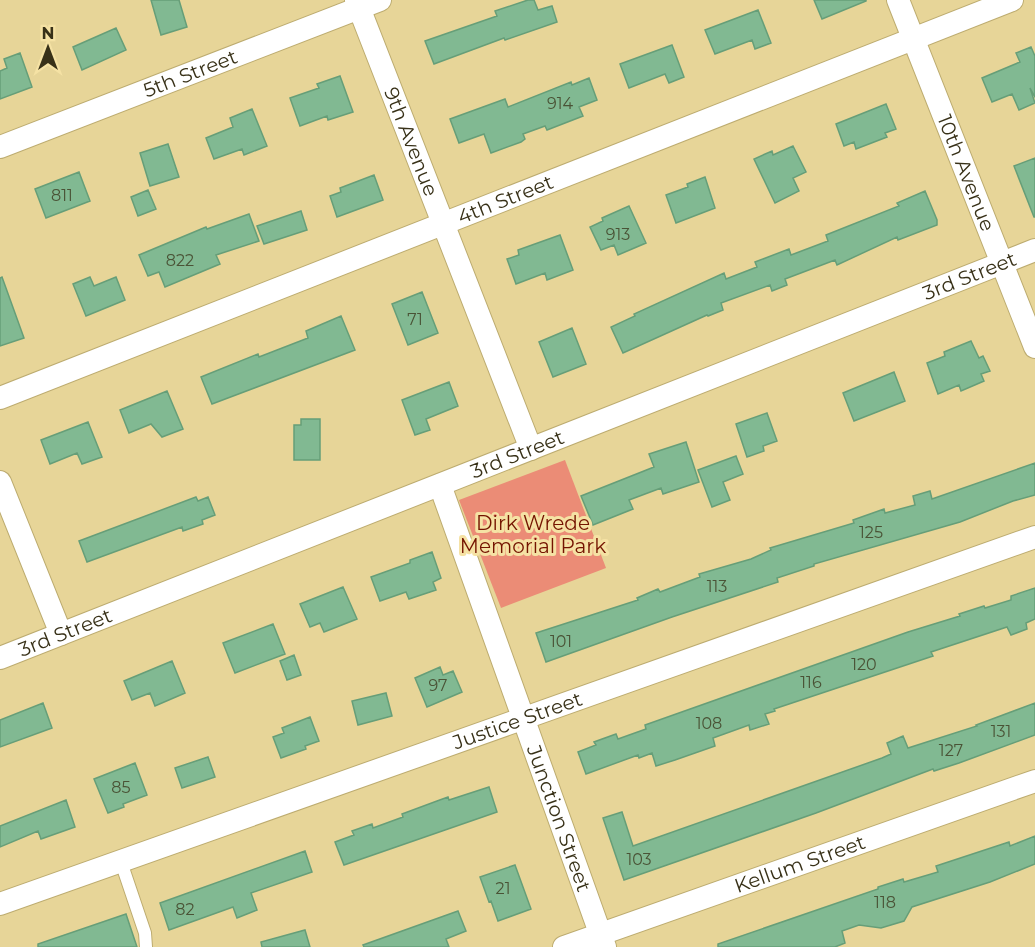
<svg xmlns="http://www.w3.org/2000/svg" width="1035" height="947" font-family="Montserrat,sans-serif">
<style>
.green{fill:#eb8c76}
.building{fill:#81b992;stroke:#669e78;stroke-width:1.5}
.lines{fill:none;stroke-linecap:round;stroke-linejoin:round}
.service-casing{stroke:#bdac70;stroke-width:14}
.minor-casing{stroke:#bdac70;stroke-width:24}
.service{stroke:#fff;stroke-width:12}
.minor{stroke:#fff;stroke-width:22}
.labels{text-anchor:middle;dominant-baseline:central;stroke-width:6;stroke-linejoin:round;paint-order:stroke}
.number-label{font-size:16px;fill:#4a5336}
.street-label{font-size:20px;fill:#383118;stroke:#f5e2a4}
.park-label{font-size:20px;fill:#741300;stroke:#f5e2a4}
</style>
<rect width="100%" height="100%" fill="#e7d598"/>
<path class="green" d="M565,460l41,108 -105,40 -42,-108z"/>
<path class="building" d="M151,0h28l8,27 -26,8z
M528,0h6l4,10 14,-4 5,16 -52,18 -1,-2 -70,26 -9,-23 72,-25 -2,-5z
M814,0h52v1l-44,18z
M758,10l13,33 -16,6 -3,-9 -37,14 -10,-24z
M116,28l10,22 -44,20 -9,-23z
M672,45l12,32 -15,6 -4,-9 -36,14 -9,-24z
M1031,47l4,9v41l-5,-9 5,15 -16,7 -7,-16 -20,8 -10,-24 38,-16 -4,-9z
M20,53l12,34 -32,12v-28l7,-3 -3,-9z
M340,76l13,36 -25,8 -1,-4 -27,10 -10,-28 29,-10 -2,-4z
M589,78l8,22 -18,7 4,9 -36,14 -2,-4 -22,8 2,5 -4,3 -30,11 -7,-19 -25,9 -9,-24 55,-20 3,8 63,-25 1,3z
M886,104l10,25 -11,4 2,4 -31,12 -2,-7 -10,4 -8,-22z
M252,109l15,37 -23,9 -2,-6 -28,10 -8,-21 27,-11 -3,-9z
M168,144l11,33 -29,9 -10,-33z
M793,146l13,26 -13,6 6,13 -24,12 -21,-44 18,-8 1,4z
M1035,158v59h-1l-20,-51z
M79,172l11,29 -44,17 -11,-29z
M374,175l9,25 -46,17 -7,-21 11,-4 -1,-4z
M705,177l10,31 -39,15 -10,-28 22,-8 -1,-3z
M148,190l8,19 -18,7 -7,-19z
M925,191l12,29v5l-39,15 -1,-3 -60,28 -2,-5 -50,19 2,6 -15,6 -2,-6 -49,18 2,7 -15,6 -1,-1 -84,38 -12,-26 24,-11 -1,-2 90,-41 2,6 31,-12 -2,-5 34,-13 2,6 37,-14 -2,-6 73,-29 -2,-3z
M629,206l17,37 -28,12 -4,-10 -13,5 -11,-23 13,-6 -1,-3z
M301,211l6,19 -43,14 -7,-18z
M249,214l10,27 -43,14 4,9 -55,23 -6,-15 -11,4 -9,-21 67,-28 1,2z
M560,235l13,35 -26,10 -2,-7 -29,11 -9,-25 12,-4 -1,-5z
M2,277l22,61 -24,8v-68z
M90,277l4,9 22,-9 9,23 -39,16 -13,-32z
M422,292l16,41 -30,12 -16,-41z
M341,316l14,34 -143,54 -11,-27 57,-23 1,3 49,-19 -2,-7z
M572,328l14,36 -33,13 -14,-35z
M971,341l8,17 4,-2 7,15 -9,3 3,7 -23,10 -2,-6 -21,9 -11,-31 18,-7 -1,-4z
M894,372l11,29 -51,20 -11,-28z
M449,382l9,24 -32,13 4,11 -15,5 -13,-35z
M167,391l16,38 -21,8 -11,-13 -22,9 -9,-23z
M767,413l10,28 -14,5 1,5 -17,6 -11,-33z
M301,419h19v41h-26v-35h7z
M88,422l14,35 -20,7 -5,-11 -27,11 -9,-24z
M686,442l13,40 -36,12 -2,-6 -32,12 4,9 -40,16 -12,-29 73,-29 -5,-13z
M736,456l7,18 -20,8 7,18 -18,7 -14,-37z
M1035,463v32l-22,6 -53,21 -146,42v2l-37,12 1,4 -106,35 -126,45 -10,-29 102,-33 -1,-2 21,-9 2,3 40,-15 -1,-3 52,-15 20,-9 -1,-2 84,-25 -1,-3 31,-11 1,4 30,-8 -2,-9 17,-5 2,8z
M196,497l2,4 10,-4 7,18 -13,5 1,4 -20,7 -1,-4 -95,35 -8,-21z
M432,552l9,26 -8,4 3,8 -27,9 -3,-7 -26,9 -9,-24 39,-14v-3z
M343,587l14,32 -33,13 -4,-9 -10,4 -10,-23z
M1035,588v31l-9,4 1,6 -16,6 -4,-8 -76,25 2,4 -159,53 1,2 -10,3 4,10 -19,6 -1,-5 -36,13 2,8 -40,14 -19,6 -4,-13 -13,5 -1,-3 -52,19 -8,-22 18,-7 -2,-3 22,-8 2,5 28,-10 -1,-4 263,-93 52,-16 -1,-2 25,-8 1,2 26,-8v-4z
M273,624l12,30 -50,19 -12,-30z
M294,655l7,20 -14,5 -7,-19z
M172,661l13,32 -30,13 -5,-13 -18,7 -8,-19z
M440,667l3,8 10,-4 9,21 -35,15 -12,-29z
M386,693l6,23 -34,9 -6,-24z
M43,703l9,25 -52,19v-27z
M1035,703v32l-76,28 -25,8 -1,-2 -117,44 -192,67 -21,-62 19,-6 11,34 249,-88 9,-4 -4,-11 16,-7 5,12 69,-22 -1,-1z
M310,717l9,24 -14,5 1,3 -25,9 -8,-21 11,-4 -2,-5z
M208,757l7,20 -33,11 -7,-20z
M135,763l12,32 -24,9 1,3 -16,6 -14,-34z
M489,787l8,25 -153,53 -9,-23 19,-7 -2,-4 20,-7 1,4 30,-11 -1,-3 35,-13 11,-4 1,3z
M66,800l9,27 -34,12 -3,-8 -38,16v-21z
M1035,836v28l-45,18 -78,25 -8,14 -23,7 -22,-3 -17,6 3,12 -10,4h-117v-3l160,-55v-2l25,-8 1,3 34,-10 -2,-6 73,-24 1,4z
M305,851l7,21 -61,21 6,17 -20,8 -4,-11 -64,23 -9,-27z
M515,865l16,44 -33,12 -7,-20 -2,1 -9,-25z
M458,911l8,20 -20,8 3,8h-85l-1,-2z
M126,914l11,33h-99v-3z
M305,930l5,17h-48l-1,-5z"/>
<g class="lines">
<g class="service-casing">
<path id="service" d="M121,862l24,71 1,14"/>
</g>
<g class="minor-casing">
<g id="minor">
<path id="s1" d="M356,0l175,449"/>
<path id="s2" d="M898,0l137,347"/>
<path id="s3" d="M0,147l380,-147"/>
<path id="s4" d="M0,398l1012,-398"/>
<path d="M0,482l61,152"/>
<path id="s5" d="M440,485l165,462"/>
<path id="s6" d="M0,658l1035,-408"/>
<path id="s7" d="M0,904l1035,-367"/>
<path id="s8" d="M564,947l471,-166"/>
</g>
</g>
<use href="#service" class="service"/>
<use href="#minor" class="minor"/>
</g>
<g class="labels">
<g class="number-label">
<text x="560" y="103">914</text>
<text x="62" y="195">811</text>
<text x="618" y="234">913</text>
<text x="180" y="260">822</text>
<text x="415" y="319">71</text>
<text x="871" y="532">125</text>
<text x="717" y="586">113</text>
<text x="561" y="641">101</text>
<text x="864" y="664">120</text>
<text x="811" y="682">116</text>
<text x="438" y="685">97</text>
<text x="709" y="723">108</text>
<text x="1001" y="731">131</text>
<text x="951" y="750">127</text>
<text x="121" y="787">85</text>
<text x="639" y="859">103</text>
<text x="503" y="888">21</text>
<text x="885" y="902">118</text>
<text x="185" y="909">82</text>
</g>
<g class="street-label">
<text stroke="none"><textPath href="#s3" startOffset="204">5th Street</textPath></text>
<text stroke="none"><textPath href="#s1" startOffset="152">9th Avenue</textPath></text>
<text stroke="none"><textPath href="#s2" startOffset="186">10th Avenue</textPath></text>
<text stroke="none"><textPath href="#s4" startOffset="543">4th Street</textPath></text>
<text stroke="none"><textPath href="#s6" startOffset="1042">3rd Street</textPath></text>
<text stroke="none"><textPath href="#s6" startOffset="556">3rd Street</textPath></text>
<text stroke="none"><textPath href="#s6" startOffset="70">3rd Street</textPath></text>
<text stroke="none"><textPath href="#s7" startOffset="549">Justice Street</textPath></text>
<text stroke="none"><textPath href="#s5" startOffset="354">Junction Street</textPath></text>
<text stroke="none"><textPath href="#s8" startOffset="250">Kellum Street</textPath></text>
</g>
<g class="park-label">
<text x="533" y="523">Dirk Wrede<tspan x="533" dy="23">Memorial Park</tspan></text>
</g>
</g>
<g transform="translate(48 48)" stroke="#f5e2a4" stroke-width="4.5" paint-order="stroke">
<path d="M0-4.5L10 22L0 15L-10 22Z" fill="#383118"/>
<text y="-9" font-size="16" font-weight="bold" text-anchor="middle" fill="#383118">N</text>
</g>
</svg>
